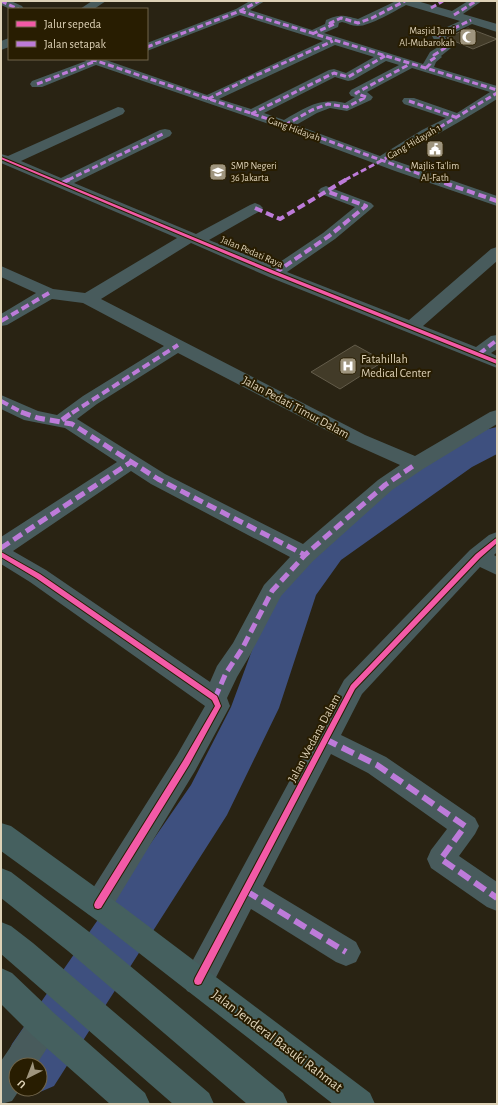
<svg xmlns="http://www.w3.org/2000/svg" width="498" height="1105" font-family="'Alegreya Sans',sans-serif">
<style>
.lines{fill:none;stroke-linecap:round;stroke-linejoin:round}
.river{fill:#3e507f;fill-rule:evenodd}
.building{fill:#423b28;stroke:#635c4a}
.minor{fill:#485b5c;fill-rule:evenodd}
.major{fill:#45605f;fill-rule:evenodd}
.quiet-far3{stroke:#bd7bd9;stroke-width:3;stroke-dasharray:6 3;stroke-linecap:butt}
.quiet-far2{stroke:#bd7bd9;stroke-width:4;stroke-dasharray:8 4;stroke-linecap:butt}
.quiet-far1{stroke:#bd7bd9;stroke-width:5;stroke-dasharray:10 5;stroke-linecap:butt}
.quiet{stroke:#bd7bd9;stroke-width:6;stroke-dasharray:13 6;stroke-linecap:butt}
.cycleway-casing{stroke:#281d01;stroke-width:2}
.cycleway{fill:#f35aa7;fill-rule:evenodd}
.labels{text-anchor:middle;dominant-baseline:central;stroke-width:4;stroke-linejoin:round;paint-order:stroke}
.far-poi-label{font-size:10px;fill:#ded2b7;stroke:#281d01;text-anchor:end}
.far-street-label{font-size:10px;fill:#ded2b7;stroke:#281d01}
.poi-label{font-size:12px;fill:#ded2b7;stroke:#281d01;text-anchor:start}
.street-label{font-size:12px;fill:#ded2b7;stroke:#281d01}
.near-street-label{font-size:14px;fill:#ded2b7;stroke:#281d01}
</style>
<rect width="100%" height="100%" fill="#292313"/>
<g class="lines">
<path class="river" d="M497,427v27l-25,13 -131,93 -25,35 -37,113 -52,107 -173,271 -21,9 -15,-6h22v-24h-24v23l-4,-2 -9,-21 9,-21 179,-259 40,-78 43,-116 7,-11 30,-40 133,-91 40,-19z"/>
</g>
<path class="building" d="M468,28l29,11 -24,10 -26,-11z
M355,345l29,16 -44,28 -29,-17z"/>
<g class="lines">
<path class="minor" d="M1,1h10l11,5 2,3h-14l-9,-4z
M92,1h14l-12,8h-14z
M250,1h15l-15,9 62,20 13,-6 1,-4c14,-6 17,-5 32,-1l38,-18h21l35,10 16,-10h14l-19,13 34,10v8l-25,-8 -27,13 6,11 -10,8 1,1 -6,5 -2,5 63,19v13c-34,22 -70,40 -104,61l104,36v10l-102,-35 -129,-48 -170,-58 -54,22h-10l-2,-3 2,-3 54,-20 -1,-2h18l104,36 116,-54 -83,-26 -93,36v-8l89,-34zM406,5l54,16 -26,12 -2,3 6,11 -8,5 -7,12 -99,-31 14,-6 1,-4 3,-1c5,1 10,4 15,4 11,1 38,-15 49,-21zM335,45l39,12 -28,16 -12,-4 -5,1 -78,39 -32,-10zM386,61l13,4 -48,25 -2,3 2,3 4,1 -10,6c-25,-6 -40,5 -61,17l-20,-7 71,-36 13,4 5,-1zM412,68l78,24 -33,21 -43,-15h-10l-2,3 2,3 42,14 -24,12 -42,26 -84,-31 21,-12 13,-5 17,3 24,-11 2,-3 -6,-5z
M9,38v9l-8,3v-9z
M118,107l5,1 2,3 -2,3 -102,47 40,17 99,-48 5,-1 5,1 2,3 -2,3 -96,47 122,51 54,-29 5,-2 5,2 3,3 -3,3 -51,29 65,26 49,-33 32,-26 -34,-13 -3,-3 3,-3 5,-2 5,2 40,15 3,3 -3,3 -36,30 -48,33 122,48 82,-71 6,-2v14l-74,65 53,21 15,-11 6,-1v14l-6,4 6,3v12l-228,-91 -78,-34 -90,56 264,136 50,21 75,-44 7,-2v14l-74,45 -31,21 -79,71 -32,35 -31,59 -13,22 -10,21 3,8 -35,65 -87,143 -10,4 -10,-4 -4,-9 4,-9 89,-141 28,-49 -175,-124 -29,-18v-27l116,-75 -52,-34 -41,-8 -23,-11v-14l37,16 19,4 26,-19 81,-50 -81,-43 -31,-4 -45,26 -6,1v-12l35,-21 -35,-16v-11l52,23 32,4 92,-55 -176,-75v-9l7,2zM178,353l173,90 49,22 -22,15 -75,64 -138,-70 -88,-55 20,-15zM131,471l20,13 139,73 -26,28 -31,58 -16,23 -7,16 -164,-112 -33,-19z
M497,532v20l-3,3 3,2v18l-17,-8 -118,127 -21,41 45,22 89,61 4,8 -4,8 -16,22 38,26v29l-10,-4 -56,-39 -4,-9 4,-9 16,-21 -79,-56 -37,-19 -68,132 93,56 5,10 -5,10 -10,4 -10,-4 -85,-53 -42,82 -11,5 -11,-5 -4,-10 4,-10 157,-291 126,-130 19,-15z
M44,1010l11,4 4,11 -4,11 -19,29h-20v24h4l-8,12 -11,3v-43l32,-47z"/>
<path class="major" d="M1,823l10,3 112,81 247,186 5,11h-42l-230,-179 -102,-74z
M1,868l10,4 77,59 195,162 5,11h-41l-179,-153 -67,-53z
M1,922l10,4 22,17 176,150 5,11h-41l-172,-150z
M1,968l11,5 43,41 90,79 5,11h-40l-77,-68 -32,-32z"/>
<path class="quiet-far3" d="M1,1l17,8
M431,8l12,-7
M240,11l257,79
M454,15l22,-14
M312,34l22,-10 -4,-1 11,-5 17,5 14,-5 33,-17
M147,47l93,-36 19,-10
M91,59l180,61 165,60
M426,68l4,-4v-3l6,-4 -2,-2 11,-7 -7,-12 33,-16
M37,84l59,-23
M366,97l-10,-4 54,-29
M208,99l40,-20 85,-38
M409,101l49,17
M251,114l83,-41 14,4 37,-21
M285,125l27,-15 16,-6 19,3 19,-10
M68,180l97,-47
M345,180l60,-32 92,-55"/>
<path class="quiet-far2" d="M433,179l64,22
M62,183l8,-4
M255,208l25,11 67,-40
M275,273l54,-37 37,-30 -40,-15
M1,321l48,-28
M479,354l18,-14
M1,401l22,12
M72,413l106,-68"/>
<path class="quiet-far1" d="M21,412l17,6 34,6 86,55 147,76
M62,420l11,-8
M1,548l130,-86
M215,698l11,-25 16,-24 30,-58 33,-36 80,-70 31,-21"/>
<path class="quiet" d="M325,739l52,26 88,61 -24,33 56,39
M246,891l100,61"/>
<g class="cycleway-casing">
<path id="cycleway" d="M1,157l276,115 220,88v4l-224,-90 -272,-115z
M497,538v5l-17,15 -125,131 -154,295 -3,1 -3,-1 -1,-3 1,-3 156,-293 125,-131 19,-15z
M1,552l39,22 177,122 4,10 -32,59 -88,143 -3,1 -3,-1 -1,-3 1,-3 88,-141 32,-55 -3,-6 -176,-122 -35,-21z"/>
</g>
<use href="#cycleway" class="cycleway"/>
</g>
<defs>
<g id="mosque-square" transform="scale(0.9)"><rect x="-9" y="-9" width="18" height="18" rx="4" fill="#9f957e" stroke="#281d01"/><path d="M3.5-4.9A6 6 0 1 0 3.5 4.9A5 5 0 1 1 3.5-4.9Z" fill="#fff"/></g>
<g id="civic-square" transform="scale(0.9)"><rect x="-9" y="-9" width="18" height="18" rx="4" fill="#9f957e" stroke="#281d01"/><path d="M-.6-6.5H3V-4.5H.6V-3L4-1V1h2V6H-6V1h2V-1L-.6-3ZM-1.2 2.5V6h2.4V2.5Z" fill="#fff"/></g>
<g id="school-square" transform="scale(0.9)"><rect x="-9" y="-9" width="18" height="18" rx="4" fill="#9f957e" stroke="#281d01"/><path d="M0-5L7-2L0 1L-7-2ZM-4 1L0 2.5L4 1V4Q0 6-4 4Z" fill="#fff"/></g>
<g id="hospital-square" transform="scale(0.9)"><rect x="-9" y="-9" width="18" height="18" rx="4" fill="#9f957e" stroke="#281d01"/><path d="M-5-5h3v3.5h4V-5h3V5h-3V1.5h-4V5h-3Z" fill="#fff"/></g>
</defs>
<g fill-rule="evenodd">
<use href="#mosque-square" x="468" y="37"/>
<use href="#civic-square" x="435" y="149"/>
<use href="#school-square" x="218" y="172"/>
<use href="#hospital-square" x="348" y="366"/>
</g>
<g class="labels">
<g class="far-poi-label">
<text x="455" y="31">Masjid Jami<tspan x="455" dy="12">Al-Mubarokah</tspan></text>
<text x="231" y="166" text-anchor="start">SMP Negeri<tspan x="231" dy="12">36 Jakarta</tspan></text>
<text x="435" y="166" text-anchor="middle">Majlis Ta'lim<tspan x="435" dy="12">Al-Fath</tspan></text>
</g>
<g class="far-street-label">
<text transform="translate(294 129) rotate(20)">Gang Hidayah</text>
<text transform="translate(414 142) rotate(-30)">Gang Hidayah 1</text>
<text transform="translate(252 252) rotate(23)">Jalan Pedati Raya</text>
</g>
<g class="poi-label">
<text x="361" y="359">Fatahillah<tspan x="361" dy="14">Medical Center</tspan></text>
</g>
<g class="street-label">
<text transform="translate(296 407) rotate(28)">Jalan Pedati Timur Dalam</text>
<text transform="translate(314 738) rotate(-62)">Jalan Wedana Dalam</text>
</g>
<g class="near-street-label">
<text transform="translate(277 1041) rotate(37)">Jalan Jenderal Basuki Rahmat</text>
</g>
</g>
<rect width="498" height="1105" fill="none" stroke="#ded2b7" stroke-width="4"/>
<rect x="8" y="8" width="140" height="52" fill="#281d01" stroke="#71654a"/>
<rect x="16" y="21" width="20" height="6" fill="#f35aa7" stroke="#71654a"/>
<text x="44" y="28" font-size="12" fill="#ded2b7">Jalur sepeda</text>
<rect x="16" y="41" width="20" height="6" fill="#bd7bd9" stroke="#71654a"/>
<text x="44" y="48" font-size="12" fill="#ded2b7">Jalan setapak</text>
<g transform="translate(28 1077) rotate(222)"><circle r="19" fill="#281d01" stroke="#71654a"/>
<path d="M0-3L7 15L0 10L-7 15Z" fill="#9f957e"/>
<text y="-6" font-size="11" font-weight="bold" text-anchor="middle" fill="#ded2b7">U</text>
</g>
</svg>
